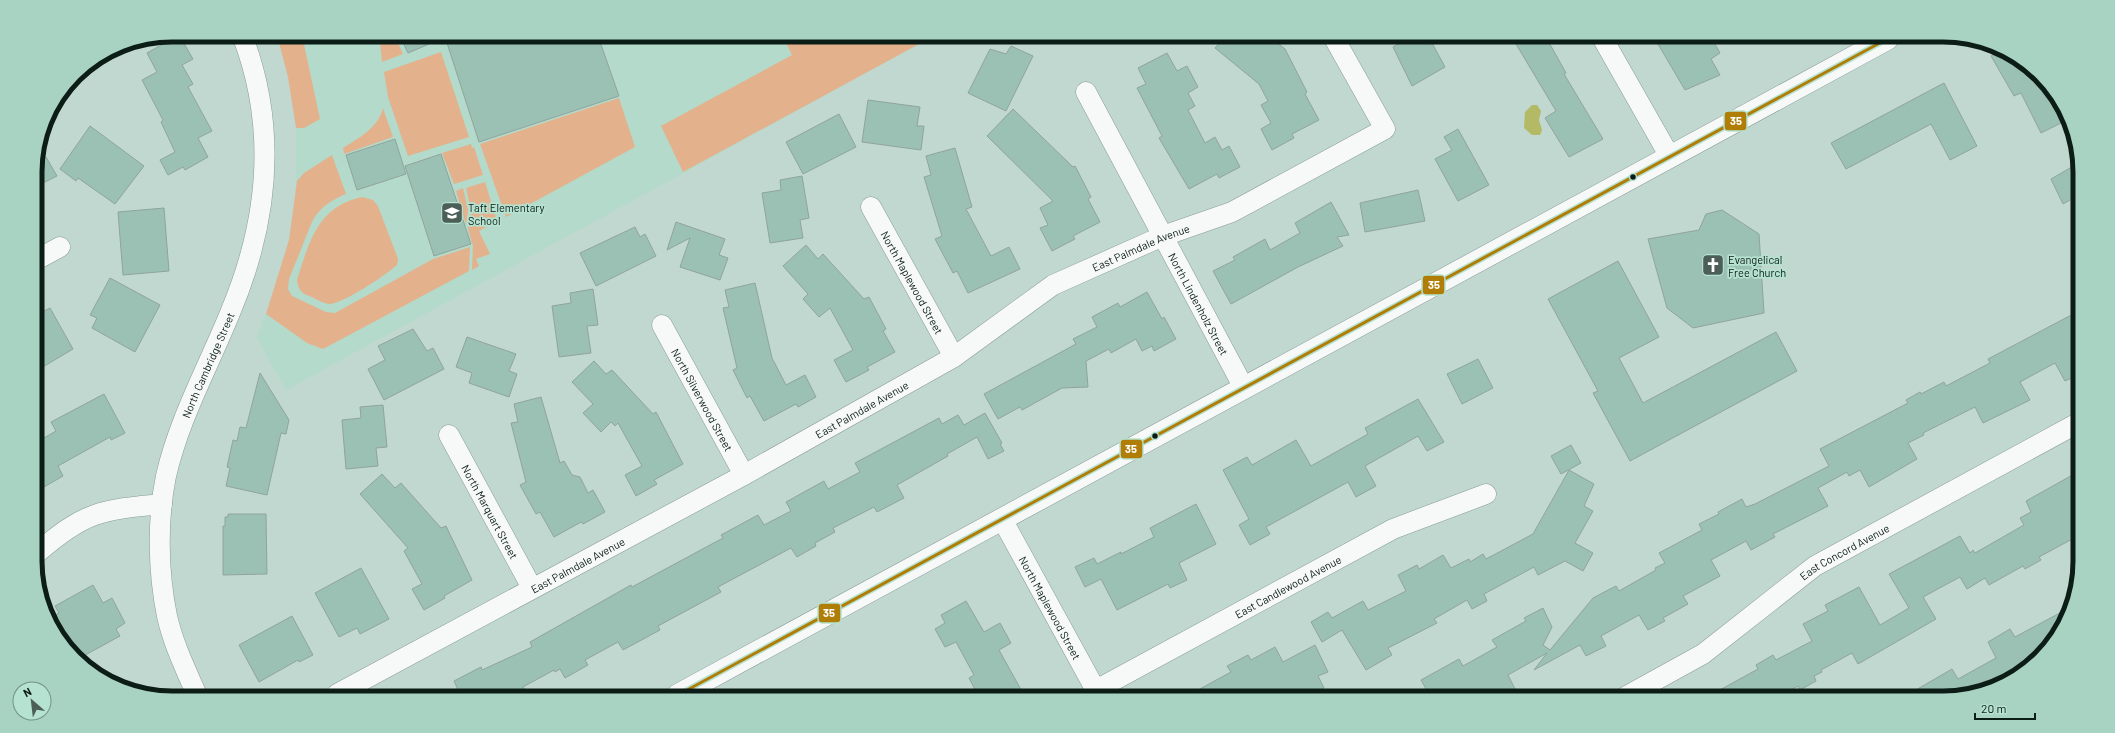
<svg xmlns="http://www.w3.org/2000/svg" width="2115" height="733" font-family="Barlow,sans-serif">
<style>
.built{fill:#b3dacb}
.green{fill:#e3b28c}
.water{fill:#b3b965}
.building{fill:#9bc0b4;stroke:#91a49c}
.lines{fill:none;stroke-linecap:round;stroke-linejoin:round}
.minor-casing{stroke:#8a9c95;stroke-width:21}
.major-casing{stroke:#8a9c95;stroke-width:23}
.minor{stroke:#f6f9f8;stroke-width:20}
.major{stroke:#f6f9f8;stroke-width:22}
.bus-1-casing{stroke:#b6e2d1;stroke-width:6}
.bus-1{stroke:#b07d07;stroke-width:3}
.bus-dot{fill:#0c1c16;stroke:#b6e2d1;stroke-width:1.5}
.labels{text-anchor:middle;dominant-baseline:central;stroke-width:3.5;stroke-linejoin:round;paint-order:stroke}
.poi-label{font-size:11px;fill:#0c1c16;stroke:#b6e2d1;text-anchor:start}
.street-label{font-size:11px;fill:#0c1c16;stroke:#b6e2d1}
.rim{fill:none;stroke:#0c1c16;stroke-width:5}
.line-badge{stroke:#b6e2d1;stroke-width:1.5}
.badge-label{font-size:11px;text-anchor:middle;font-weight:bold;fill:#fff}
</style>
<rect width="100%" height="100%" fill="#c0d8cf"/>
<path class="built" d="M277,35l655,2 -646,353 -29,-52 23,-63 9,-35 7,-55v-57l-4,-33 -8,-37z"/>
<path class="green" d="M277,35h25l18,84 -16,9h-8l-8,-51z
M385,36h10l8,18 -21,8 -2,-20z
M446,36h21l-18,6z
M783,37h149l-249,135 -22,-46 131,-71z
M441,52l28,85 -61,19 -20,-59 -4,-25z
M619,98l16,49 -129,70 -26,-73z
M383,108l10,29 -49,17 -1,-6c16,-10 35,-20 40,-40z
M471,144l1,4 2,-1 9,28 -29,9 -12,-31z
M332,155l14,39c-15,6 -27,14 -34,28l-23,57 -1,10 4,7 34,16 9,1 98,-54 37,-12 -1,24 -146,78 -16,-6 -41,-29 23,-74 8,-59 7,-8z
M485,182l12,39 -18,10 11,23 -14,5 3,7 -7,4 1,-24 -5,-17 3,-18 -5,-23z
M463,188l5,22 -2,15 -10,-34z
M362,197l11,3 5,6 20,53 -1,6c-11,10 -54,39 -68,39 -6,-1 -12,-4 -17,-7 -10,-3 -14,-7 -15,-17 12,-38 21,-74 65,-83z"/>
<path class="water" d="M1532,105h5l4,6 -2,9 3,10 -2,5h-8l-8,-7 1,-16z"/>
<path class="building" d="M179,35l14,24 -11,6 11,19 -5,3 24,44 -14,7 10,19 -23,13 -2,-3 -15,8 -8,-15 15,-8 -14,-30 2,-2 -21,-40 15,-8 -10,-19z
M400,36h48l-40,17z
M470,36h128l21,60 -140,46 -32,-99z
M1224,38h47l14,11 22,43 -2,2 14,26 -27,14 2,4 -22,12 -11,-21 10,-6 -10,-18 7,-4 -9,-17 -44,-36z
M1409,38h17l3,6 3,-1 13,24 -33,19 -19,-39z
M1513,39h34l19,34 -2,1 39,65 -34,18 -24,-39 11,-7z
M1655,39h57l8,14 -9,6 9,16 -35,15z
M1011,46l22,10 -27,55 -38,-18 22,-44 16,5z
M2002,49l10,4 34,28 19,40 -24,12 -20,-40 -7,3 -23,-40z
M1167,53l10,18 10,-5 11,21 -10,6 7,13 -7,4 17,33 10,-6 7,13 7,-4 11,21 -21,11 -2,-4 -28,15 -30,-51 3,-2 -25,-48 9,-4 -8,-16z
M1944,83l33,63 -27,14 -19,-36 -85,45 -15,-26z
M868,100l52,7 -3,19h7l-3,24 -59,-8z
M1013,109l60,58 2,-1 16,31 -3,2 12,23 -27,14 2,3 -23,12 -12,-23 8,-3 -8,-17 13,-7 -66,-65z
M839,114l17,33 -53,27 -17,-32z
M90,126l54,40 -29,38 -37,-26 -2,3 -16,-12z
M1458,129l31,56 -31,16 -23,-42 17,-9 -8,-13z
M395,139l11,35 -49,16 -11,-35z
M955,148l17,59 -6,2 25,47 18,-9 11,22 -52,24 -11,-22 -4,2 -18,-34 7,-3 -18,-59 7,-2 -5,-19z
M441,154l30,90 -37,12 -29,-90z
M46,157l11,19 -22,11v-24z
M2077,164v32l-14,8 -12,-25z
M802,176l7,42 -9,2 3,18 -33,5 -8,-50 19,-3 -1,-10z
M1418,190l7,31 -60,11 -5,-29z
M1331,202l18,33 -12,2 6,9 -45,21 -67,37 -18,-33 22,-11 -2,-3 32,-18 5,11 30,-17 -5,-10z
M164,208l5,63 -46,4 -5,-63z
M1722,210l37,24 5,79 -71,15 -26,-20 -19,-69 51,-9 7,-16z
M676,222l49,17 -6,16 9,3 -8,22 -40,-13 10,-29 -23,12z
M635,227l5,10 5,-3 11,22 -60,30 -16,-33z
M806,245l12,14 5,-5 41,45 5,-2 17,32 -3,2 12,21 -28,15 2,3 -23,12 -12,-22 19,-10 -23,-42 -11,9 -16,-18 5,-5 -25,-28z
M1618,261l41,76 -40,21 24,45 133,-71 21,39 -167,90 -37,-68 5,-2 -50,-92z
M110,278l50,27 -25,47 -43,-24 5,-10 -7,-3z
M755,283l17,75 14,27 19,-10 11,22 -18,10 -2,-3 -32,17 -14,-25 -3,2 -14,-28 4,-2 -14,-60 6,-1 -4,-17z
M593,289l5,36 -11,1 4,27 -32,4 -7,-51 19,-3 -1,-10z
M1147,292l15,27 2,-2 12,22 -22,12 -2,-5 -10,5 -6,-12 -25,14 -2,-4 -23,12 2,26 -26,1 -40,22 -2,-3 -22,12 -14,-25 92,-50 -3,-5 24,-12 -5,-10 26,-14 2,4z
M50,308l23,41 -37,22v-56z
M2077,312l-1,64 -11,5 -10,-18 -35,19 10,18 -47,23 -8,-16 -52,26 1,2 -16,8 9,16 -48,28 -9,-17 -11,6 -2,-4 -29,16 10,18 -55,28 2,3 -24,13 -5,-9 -35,19 9,16 -37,20 5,8 -25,14 2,3 -17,9 -9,-15 -38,21 5,10 -20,10 -6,-11 -46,25 13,-17 -39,22 8,16 -11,6 -75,-1 -9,-16 38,-21 4,7 34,-19 -5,-7 34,-19 -2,-3 19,-10 9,19 -9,18 7,5 43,-52 23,-12 3,5 37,-21 -1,-2 10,-5 -6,-10 43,-23 -3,-6 20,-10 -1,-2 24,-13 4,8 9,-3 74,-38 -9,-17 88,-46 -2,-3 14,-8 1,2 23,-12 2,4 44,-23 -2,-4z
M413,329l14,22 6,-3 11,21 -60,31 -16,-31 17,-9 -7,-14z
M467,337l49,17 -7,17 8,3 -8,23 -40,-14 3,-10 -16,-6z
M1478,359l15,29 -31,16 -15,-30z
M594,361l12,13 6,-4 41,44 3,-2 27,52 -29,16 3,4 -21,12 -11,-21 17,-9 -24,-43 -3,3 -4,-4 -10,10 -18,-19 10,-9 -21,-22z
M260,373l29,47 -3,14 -5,-1 -14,62 -41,-9 4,-18 -3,-1 6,-27 4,1 3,-14 6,1z
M104,394l21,39 -14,7 -1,-3 -52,29 5,10 -26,15v-49l19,-11 -5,-9z
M541,397l19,66 4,-2 8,14 8,2 8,16 5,-3 12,22 -22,12 -2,-2 -27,15 -14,-25 -4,2 -16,-29 6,-3 -15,-59 7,-1 -4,-18z
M1418,399l26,43 -17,9 -9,-15 -53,30 11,20 -20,11 -8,-15 -82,45 4,7 -20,11 -11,-20 10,-6 -26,-49 24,-13 5,8 44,-25 15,26 57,-32 -3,-6z
M383,405l4,42 -11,1 2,18 -32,3 -4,-49 19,-2 -1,-11z
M985,413l17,30 -2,1 4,7 -16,8 -11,-22 -30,17 1,2 -51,29 7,13 -27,14 -3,-5 -41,21 2,4 -20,11 1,3 -19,11 -6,-9 -73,39 3,5 -63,34 2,4 -37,20 -5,-8 -33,18 3,5 -23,13 -5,-9 -5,3 -1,-2 -31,17 4,7h-67l-6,-13 27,-14 1,3 50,-23 -2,-5 101,-57 1,2 91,-49 -2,-3 37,-20 6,10 27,-14 -5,-9 38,-21 4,8 32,-17 -5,-9 84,-45 3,6 16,-9 6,10z
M1571,445l10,18 -20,11 -10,-18z
M1569,470l25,14 -10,22 9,5 -18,32 18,10 -10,18 -18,-10 -27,14 -4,-8 -50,27 3,7 -15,8 -5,-9 -33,19 3,4 -49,25 4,7 -26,15 -24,-40 -20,12 -11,-20 17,-10 4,6 31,-17 5,9 38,-19 -8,-16 19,-10 2,4 24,-14 8,13 18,-9 1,3 13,-8 3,5 47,-25z
M2076,473v64l-37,20 2,3 -16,9 -2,-3 -34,19 -4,-7 -18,11 -7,-12 -37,20 13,22 -78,45 -6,-11 -31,17 1,2 -8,4 2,5 -16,9 -2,-4 -20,11h-71l51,-28 -2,-4 17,-10 3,5 36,-19 -9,-17 25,-13 -3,-6 34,-18 21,38 29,-17 -20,-34 71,-38 10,17 3,-3 2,3 49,-28 -4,-7 11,-6 -5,-11z
M382,474l13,14 6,-5 40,45 5,-2 26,54 -28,16 1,2 -21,12 -12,-21 10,-5 -18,-33 4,-3 -48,-54z
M1196,504l20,40 -37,19 8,17 -17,8 -2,-4 -51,26 -16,-31 -16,8 -10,-20 19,-9 3,6 24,-12v2l33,-17 -4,-9z
M228,514h38l1,60 -44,1v-49h2v-9h3z
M361,568l28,51 -29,15 -3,-6 -18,9 -24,-44z
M93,585l10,18 9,-5 13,25 -9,6 4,7 -42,23 -9,-7 -17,-35 7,-4 -4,-7z
M966,601l18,31 16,-9 11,20 -12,7 25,45h-46l-9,-17 5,-3 -18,-33 -11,5 -10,-18 10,-6 -4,-8z
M2071,607l-14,30 -30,33 -32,18 -43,10h-50l50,-29 6,10 38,-21 -8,-16 22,-13 5,8z
M292,616l21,39 -14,7 -1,-2 -39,22 -20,-37z
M1315,645l13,27 -10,4 6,12 -15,8h-122l44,-24 -4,-6 21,-11 3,5 24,-13 8,15z"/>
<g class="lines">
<g class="minor-casing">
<g id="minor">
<path d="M1603,39l67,118"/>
<path id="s1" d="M1086,92l158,296"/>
<path id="s2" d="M871,207l83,150"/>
<path d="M36,260l24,-13"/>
<path id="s3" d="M662,325l82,150"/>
<path id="s4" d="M449,435l83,153"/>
<path id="s5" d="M1002,519l97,177"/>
<path d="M37,553c48,-42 64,-43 125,-49"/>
<path id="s6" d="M1096,690l297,-161 93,-35"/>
<path id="s7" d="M196,693c-11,-25 -23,-50 -29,-77 -9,-44 -10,-96 -1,-140 13,-57 42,-109 64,-163 38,-90 48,-185 12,-278"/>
<path id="s8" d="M337,694l407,-219 210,-118 99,-72 110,-49 69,-24 153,-83 -51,-91"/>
<path id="s9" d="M1625,697l78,-43 112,-88 261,-142"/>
</g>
</g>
<g class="major-casing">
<path id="major" d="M678,695l1209,-656"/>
</g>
<use href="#minor" class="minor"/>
<use href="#major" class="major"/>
<g class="bus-1-casing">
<path id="bus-1" d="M678,695l1209,-656"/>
</g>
<use href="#bus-1" class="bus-1"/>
</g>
<defs>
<g id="school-square" transform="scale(1.15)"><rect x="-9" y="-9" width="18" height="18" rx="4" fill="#4b5e57" stroke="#b6e2d1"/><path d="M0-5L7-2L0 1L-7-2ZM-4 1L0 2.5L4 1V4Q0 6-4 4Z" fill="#fff"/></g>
<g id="church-square" transform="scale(1.15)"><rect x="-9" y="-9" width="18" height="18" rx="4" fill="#4b5e57" stroke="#b6e2d1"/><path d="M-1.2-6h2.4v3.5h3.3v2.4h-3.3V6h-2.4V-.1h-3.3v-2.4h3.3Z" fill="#fff"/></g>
</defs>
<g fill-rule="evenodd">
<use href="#school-square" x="452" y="213"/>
<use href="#church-square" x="1713" y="265"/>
</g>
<g class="bus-dot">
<circle cx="1633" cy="177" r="3.5"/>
<circle cx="1155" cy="436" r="3.5"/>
</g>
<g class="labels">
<g class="poi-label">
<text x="468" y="207">Taft Elementary<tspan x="468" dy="13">School</tspan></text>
<text x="1728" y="259">Evangelical<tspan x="1728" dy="13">Free Church</tspan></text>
</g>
<g class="street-label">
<text stroke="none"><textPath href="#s8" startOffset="921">East Palmdale Avenue</textPath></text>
<text stroke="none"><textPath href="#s2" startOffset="86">North Maplewood Street</textPath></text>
<text stroke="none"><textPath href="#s1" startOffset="240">North Lindenholz Street</textPath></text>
<text stroke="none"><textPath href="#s7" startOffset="342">North Cambridge Street</textPath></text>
<text stroke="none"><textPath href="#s3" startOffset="85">North Silverwood Street</textPath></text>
<text stroke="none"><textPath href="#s8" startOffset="597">East Palmdale Avenue</textPath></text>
<text stroke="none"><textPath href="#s4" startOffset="87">North Marquart Street</textPath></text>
<text stroke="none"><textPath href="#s9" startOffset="264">East Concord Avenue</textPath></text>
<text stroke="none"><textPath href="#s8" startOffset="273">East Palmdale Avenue</textPath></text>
<text stroke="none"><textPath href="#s6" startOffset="218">East Candlewood Avenue</textPath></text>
<text stroke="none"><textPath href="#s5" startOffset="101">North Maplewood Street</textPath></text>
</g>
</g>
<path d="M0 0H2115V733H0ZM172 42H1943A130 130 0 0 1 2073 172V561A130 130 0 0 1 1943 691H172A130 130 0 0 1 42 561V172A130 130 0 0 1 172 42Z" fill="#a8d2c2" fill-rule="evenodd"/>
<path class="rim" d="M172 42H1943A130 130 0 0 1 2073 172V561A130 130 0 0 1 1943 691H172A130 130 0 0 1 42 561V172A130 130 0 0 1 172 42Z"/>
<g class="line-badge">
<rect x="1724" y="111" width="23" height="20" rx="4" fill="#b07d07"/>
<rect x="1422" y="275" width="23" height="20" rx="4" fill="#b07d07"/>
<rect x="1120" y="439" width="23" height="20" rx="4" fill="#b07d07"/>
<rect x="818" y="603" width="23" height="20" rx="4" fill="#b07d07"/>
</g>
<g class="badge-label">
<text x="1736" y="125">35</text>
<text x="1434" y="289">35</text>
<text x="1131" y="453">35</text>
<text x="829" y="617">35</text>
</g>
<g transform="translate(32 701) rotate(332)"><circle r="19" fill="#b6e2d1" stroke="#729386"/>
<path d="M0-3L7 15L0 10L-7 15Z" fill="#4b5e57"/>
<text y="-6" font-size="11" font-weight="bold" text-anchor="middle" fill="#0c1c16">N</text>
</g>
<path d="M1975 713v6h60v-6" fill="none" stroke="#0c1c16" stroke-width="2"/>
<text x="1981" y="713" font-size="12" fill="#0c1c16" stroke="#b6e2d1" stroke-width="3" paint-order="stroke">20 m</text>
</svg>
